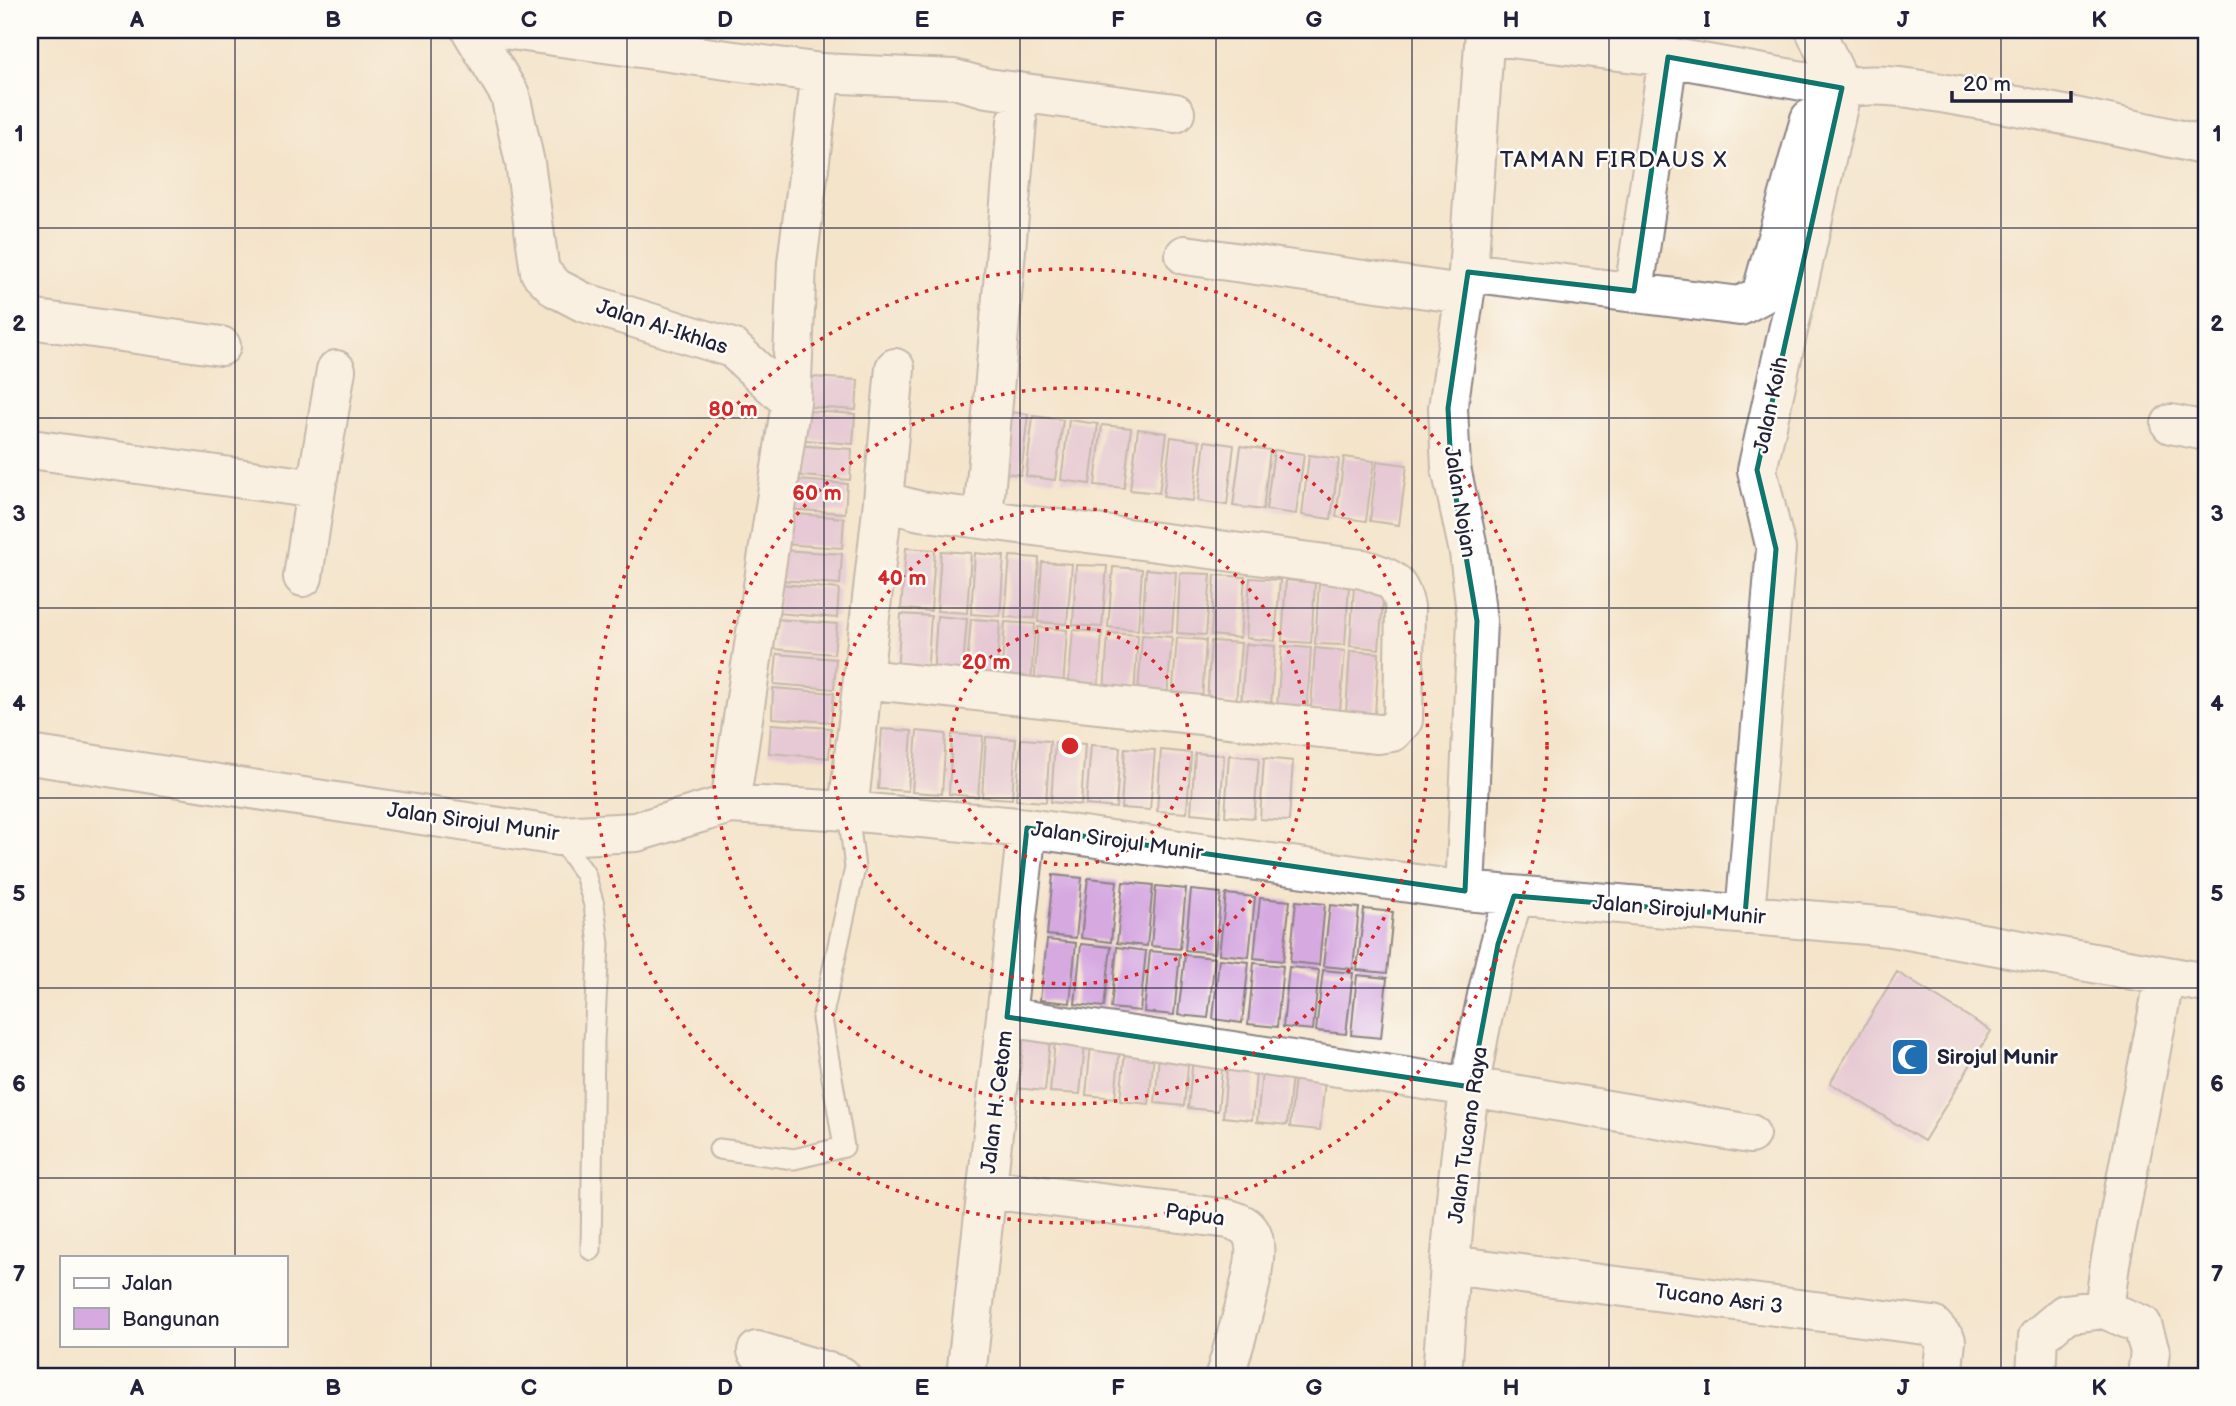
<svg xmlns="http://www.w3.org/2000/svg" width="2236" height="1406" font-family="'Balsamiq Sans',sans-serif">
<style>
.building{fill:#d6a9e1}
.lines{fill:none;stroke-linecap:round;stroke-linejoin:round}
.service-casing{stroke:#8b8383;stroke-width:23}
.minor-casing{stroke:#8b8383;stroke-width:42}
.service{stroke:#fff;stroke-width:19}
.minor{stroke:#fff;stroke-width:38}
.marked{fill:none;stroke:#0f766e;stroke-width:5;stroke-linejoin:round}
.grid{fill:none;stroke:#22223b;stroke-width:2;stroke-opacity:0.55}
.ring{fill:none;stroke:#d62828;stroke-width:3.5;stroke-dasharray:3.5 7}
.labels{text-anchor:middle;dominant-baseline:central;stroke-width:5;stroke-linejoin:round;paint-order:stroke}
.street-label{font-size:21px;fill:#22223b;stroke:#fdfcf7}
.poi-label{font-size:21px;font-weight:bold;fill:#22223b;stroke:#fdfcf7;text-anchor:start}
.neighbourhood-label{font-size:23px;letter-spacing:2px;fill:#22223b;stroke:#fdfcf7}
.centre{fill:#d62828;stroke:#fdfcf7;stroke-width:3.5}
.ring-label{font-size:21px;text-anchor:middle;font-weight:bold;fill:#d62828;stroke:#fdfcf7;stroke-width:5;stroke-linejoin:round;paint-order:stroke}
.neatline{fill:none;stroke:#22223b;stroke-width:2.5}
.grid-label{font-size:23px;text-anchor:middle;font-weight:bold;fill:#22223b}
</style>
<rect width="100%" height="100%" fill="#fdfcf7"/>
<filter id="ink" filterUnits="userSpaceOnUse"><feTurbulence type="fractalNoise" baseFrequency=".0143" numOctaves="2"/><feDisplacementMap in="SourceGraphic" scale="14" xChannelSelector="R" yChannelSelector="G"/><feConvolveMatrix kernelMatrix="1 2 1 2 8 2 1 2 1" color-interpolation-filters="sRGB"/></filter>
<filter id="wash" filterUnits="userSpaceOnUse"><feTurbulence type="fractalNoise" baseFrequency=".00686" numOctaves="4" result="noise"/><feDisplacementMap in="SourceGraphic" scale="28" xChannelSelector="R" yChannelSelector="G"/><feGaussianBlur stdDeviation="1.57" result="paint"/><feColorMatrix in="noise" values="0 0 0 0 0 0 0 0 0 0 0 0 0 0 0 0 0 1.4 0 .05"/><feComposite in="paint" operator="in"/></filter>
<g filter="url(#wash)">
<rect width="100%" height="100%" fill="#f4e4cb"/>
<g id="blocks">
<path class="building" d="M798,376l60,4 -2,30 -60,-4z
M795,410l60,4 -2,30 -60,-5z
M998,411l30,3 -7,61 -30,-4z
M1033,416l30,4 -8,60 -29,-4z
M1069,420l29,4 -8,60 -29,-4z
M1102,425l29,3 -7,60 -29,-3z
M1138,429l29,4 -8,60 -29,-3z
M1171,437l29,4 -7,60 -30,-4z
M1205,441l29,4 -7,60 -29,-4z
M793,445l59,4 -2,31 -60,-5z
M1241,446l29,4 -7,60 -30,-4z
M1274,450l30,4 -8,60 -30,-4z
M1309,455l30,4 -8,60 -29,-4z
M1344,457l30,4 -8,60 -30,-4z
M1377,461l30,4 -8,60 -29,-4z
M787,479l60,5 -2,29 -60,-4z
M785,513l59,5 -2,30 -60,-4z
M906,548l29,2 -4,61 -30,-2z
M782,550l60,4 -2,30 -61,-4z
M941,551l30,2 -4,60 -30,-2z
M975,553l29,3 -4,60 -29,-2z
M1010,556l29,2 -4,60 -30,-1z
M1042,562l30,2 -5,60 -29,-2z
M1076,565l31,1 -5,61 -29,-2z
M1113,567l29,2 -4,61 -30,-3z
M1146,569l30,3 -4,60 -30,-2z
M1180,573l31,1 -5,61 -29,-2z
M1215,575l30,2 -5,61 -29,-3z
M1250,578l30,2 -5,61 -29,-3z
M1286,580l29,3 -4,60 -29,-2z
M1319,583l30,2 -4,60 -30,-1z
M779,584l60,5 -2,29 -60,-5z
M1354,586l30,1 -5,62 -29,-3z
M901,614l30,2 -4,61 -30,-3z
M937,616l30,3 -5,60 -29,-2z
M776,619l61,5 -3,30 -60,-5z
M971,619l29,2 -4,61 -30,-3z
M1005,622l30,2 -4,60 -30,-2z
M1038,627l29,3 -4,60 -29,-2z
M1073,630l29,2 -4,61 -30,-2z
M1108,633l30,2 -4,60 -30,-2z
M1142,635l30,2 -5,61 -29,-3z
M1177,638l29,2 -4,61 -30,-2z
M1211,641l30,2 -5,60 -29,-2z
M1246,644l29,2 -4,60 -30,-2z
M1282,646l29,2 -4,61 -30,-2z
M1315,648l30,3 -5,60 -29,-2z
M1350,651l29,2 -4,61 -29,-2z
M777,654l59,5 -2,30 -60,-5z
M773,688l61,5 -3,29 -59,-4z
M771,724l60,4 -2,30 -60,-5z
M882,729l30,2 -4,60 -30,-2z
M917,731l29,3 -4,60 -30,-2z
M952,734l31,2 -5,61 -29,-3z
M986,737l30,2 -4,60 -30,-2z
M1021,739l29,2 -4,61 -30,-2z
M1055,742l30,2 -4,61 -30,-3z
M1091,745l29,2 -4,61 -30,-3z
M1125,748l30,2 -5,60 -29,-2z
M1161,750l30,3 -4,60 -30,-2z
M1195,753l29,2 -4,61 -29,-3z
M1229,755l30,3 -5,60 -29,-2z
M1264,758l29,3 -4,60 -29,-2z
M1053,875l29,3 -6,60 -29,-3z
M1088,878l29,3 -6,61 -30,-4z
M1123,882l30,3 -6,61 -30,-3z
M1156,886l30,3 -6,60 -29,-3z
M1191,890l30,3 -6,60 -30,-3z
M1226,894l29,3 -6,60 -30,-3z
M1260,898l30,3 -7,60 -29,-3z
M1296,901l29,3 -6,61 -29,-3z
M1330,905l29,3 -6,61 -30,-3z
M1364,909l29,3 -6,61 -30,-3z
M1047,940l29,3 -6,60 -30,-3z
M1081,944l30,3 -7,60 -29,-3z
M1117,947l29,4 -6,60 -29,-3z
M1150,951l30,3 -6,61 -30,-3z
M1185,955l30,3 -7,60 -30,-3z
M1219,959l30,3 -7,61 -29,-4z
M1254,963l29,3 -6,61 -29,-3z
M1289,967l30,3 -6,60 -30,-3z
M1323,970l30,3 -7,61 -30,-3z
M1897,972l94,59 -67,110 -94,-58z
M1357,975l30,3 -6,60 -30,-3z
M1021,1027l30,3 -6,61 -29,-3z
M1056,1031l30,3 -6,60 -30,-2z
M1092,1035l29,2 -6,61 -29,-3z
M1126,1041l29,3 -6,60 -29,-3z
M1160,1043l30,3 -6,60 -29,-3z
M1194,1047l30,3 -6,61 -30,-3z
M1228,1057l29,3 -5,60 -29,-3z
M1263,1062l30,3 -6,60 -30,-3z
M1296,1066l30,3 -6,61 -30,-3z"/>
</g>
</g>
<g filter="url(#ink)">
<use href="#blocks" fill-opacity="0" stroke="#8b8383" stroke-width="2"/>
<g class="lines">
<g class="service-casing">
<path id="service" d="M558,836l27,38 9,31 5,39 -5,97 -3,209
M719,1149l75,10 50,-12 -22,-128 33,-151 -7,-57"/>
</g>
<g class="minor-casing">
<path id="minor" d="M471,30l39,65 15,68 15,109 16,16 27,14 149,46 59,54 -61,402
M511,30l310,43 133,6 33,9 188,25
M1486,35l182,22 174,31c40,-7 81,2 122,9 82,13 162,30 242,49
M1185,255l278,39
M1468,272l272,34 21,-11 49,-176
M1634,291l34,-234
M30,319l191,27
M791,402l6,-139 24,-190
M2171,424l35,7
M31,449l285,40 -13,88
M316,489l20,-119
M883,501l12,-133
M983,519l34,-398
M30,755l528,81 78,-4 94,-28 118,7 179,17 438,63 426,36 315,56
M848,811l35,-310 37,10 443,58c26,9 36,10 42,38l-2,113 -11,12 -14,2 -514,-55
M1465,891l12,-270 -8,-69 -18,-84 -3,-60 20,-136 17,-242
M1745,915l31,-366 -19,-79 85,-382 -27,-58
M1007,1017l464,70 279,47
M987,1189l242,30c8,3 17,5 22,14 14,22 -19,115 -26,143
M1450,1265l483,61 13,15 -4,35
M2104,1309l38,16 8,26 -3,25
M757,1351l84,25
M966,1376l61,-548
M1442,1376c11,-159 22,-327 72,-480
M2036,1376l2,-39 27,-23 39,-5 6,-45 55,-288"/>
</g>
<use href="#service" class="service"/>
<use href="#minor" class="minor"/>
</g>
</g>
<path d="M0 0H2236V1406H0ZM1668,57l174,31 -85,382 19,79 -31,366 -231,-19 -16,48 -27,143 -464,-70 20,-189 438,63 12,-270 -26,-153 -3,-60 20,-136 166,19z" fill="#f4e4cb" fill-opacity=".55" fill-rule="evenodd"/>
<path class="marked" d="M1668,57l174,31 -85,382 19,79 -31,366 -231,-19 -16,48 -27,143 -464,-70 20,-189 438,63 12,-270 -26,-153 -3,-60 20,-136 166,19z"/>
<path class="grid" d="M235,30v1227M431,30v1346M627,30v1346M824,30v1346M1020,30v1346M1216,30v1346M1412,30v1346M1609,30v1346M1805,30v1346M2001,30v1346M30,228h2176M30,418h2176M30,608h2176M30,798h2176M30,988h2176M30,1178h2176M235,1345v31"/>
<g class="ring">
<circle cx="1070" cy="746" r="119"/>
<circle cx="1070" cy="746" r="238"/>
<circle cx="1070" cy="746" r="358"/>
<circle cx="1070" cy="746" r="477"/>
</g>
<defs>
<g id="mosque-square" transform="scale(2.0125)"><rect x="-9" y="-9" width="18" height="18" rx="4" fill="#1f6fb2" stroke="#fdfcf7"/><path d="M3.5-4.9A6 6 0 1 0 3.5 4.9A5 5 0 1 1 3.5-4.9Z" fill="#fff"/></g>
</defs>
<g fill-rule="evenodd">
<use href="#mosque-square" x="1910" y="1057"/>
</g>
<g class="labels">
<g class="street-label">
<text transform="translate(662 327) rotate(18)">Jalan Al-Ikhlas</text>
<text transform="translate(1771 405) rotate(-78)">Jalan Koih</text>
<text transform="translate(1460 502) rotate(81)">Jalan Nojan</text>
<text transform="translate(473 822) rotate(8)">Jalan Sirojul Munir</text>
<text transform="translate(1117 841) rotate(8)">Jalan Sirojul Munir</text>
<text transform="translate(1679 910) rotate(5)">Jalan Sirojul Munir</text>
<text transform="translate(997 1102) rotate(-83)">Jalan H. Cetom</text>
<text transform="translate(1468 1135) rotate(-82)">Jalan Tucano Raya</text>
<text transform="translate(1195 1215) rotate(8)">Papua</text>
<text transform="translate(1719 1299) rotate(7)">Tucano Asri 3</text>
</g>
<g class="poi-label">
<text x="1937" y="1057">Sirojul Munir</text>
</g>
<g class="neighbourhood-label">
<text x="1614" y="160">TAMAN FIRDAUS X</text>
</g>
</g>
<circle cx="1070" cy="746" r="10" class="centre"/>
<g class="ring-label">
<text x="733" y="416">80 m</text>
<text x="817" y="500">60 m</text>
<text x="902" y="585">40 m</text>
<text x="986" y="669">20 m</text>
</g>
<rect width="2236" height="1406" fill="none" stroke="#fdfcf7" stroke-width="77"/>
<rect x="60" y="1256" width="228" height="91" fill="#fdfcf7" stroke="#a5a5ac" stroke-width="2"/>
<rect x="74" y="1278" width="35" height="10" fill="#ffffff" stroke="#a5a5ac" stroke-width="2"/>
<text x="122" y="1290" font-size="21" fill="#22223b">Jalan</text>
<rect x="74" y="1308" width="35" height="21" fill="#d6a9e1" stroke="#a5a5ac" stroke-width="2"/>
<text x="122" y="1326" font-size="21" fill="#22223b">Bangunan</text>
<path d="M1952 91v10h119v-10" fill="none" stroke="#22223b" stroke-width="3.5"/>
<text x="1963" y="91" font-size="21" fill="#22223b" stroke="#fdfcf7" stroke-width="5" paint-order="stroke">20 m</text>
<rect x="38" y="38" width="2160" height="1330" class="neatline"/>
<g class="grid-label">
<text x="137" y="27">A</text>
<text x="333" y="27">B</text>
<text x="529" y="27">C</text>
<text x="725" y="27">D</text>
<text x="922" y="27">E</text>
<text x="1118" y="27">F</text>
<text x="1314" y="27">G</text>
<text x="1511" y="27">H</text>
<text x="1707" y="27">I</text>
<text x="1903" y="27">J</text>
<text x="2099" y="27">K</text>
<text x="19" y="141">1</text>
<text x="2217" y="141">1</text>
<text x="19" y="331">2</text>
<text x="2217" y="331">2</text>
<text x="19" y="521">3</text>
<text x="2217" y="521">3</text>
<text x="19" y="711">4</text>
<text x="2217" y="711">4</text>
<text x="19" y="901">5</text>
<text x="2217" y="901">5</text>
<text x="19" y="1091">6</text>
<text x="2217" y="1091">6</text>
<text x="19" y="1281">7</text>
<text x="2217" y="1281">7</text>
<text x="137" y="1395">A</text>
<text x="333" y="1395">B</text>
<text x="529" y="1395">C</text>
<text x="725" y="1395">D</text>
<text x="922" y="1395">E</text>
<text x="1118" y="1395">F</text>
<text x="1314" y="1395">G</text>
<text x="1511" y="1395">H</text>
<text x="1707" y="1395">I</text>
<text x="1903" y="1395">J</text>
<text x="2099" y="1395">K</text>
</g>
</svg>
